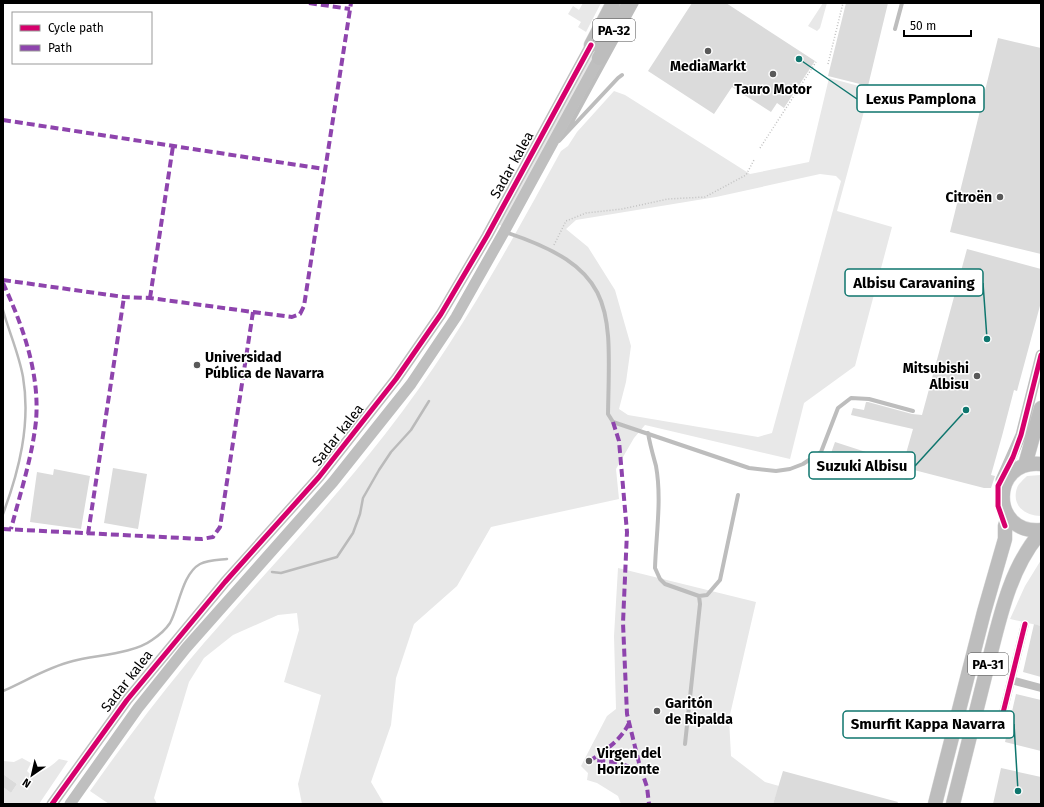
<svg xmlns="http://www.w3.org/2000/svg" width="1044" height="807" font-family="'Fira Sans',sans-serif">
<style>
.green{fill:#e8e8e8;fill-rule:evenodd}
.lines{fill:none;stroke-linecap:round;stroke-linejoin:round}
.stream{stroke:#bababa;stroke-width:2.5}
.building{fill:#dbdbdb}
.highway-casing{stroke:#dbdbdb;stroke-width:15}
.path{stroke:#c2c2c2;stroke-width:1.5;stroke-dasharray:1 2;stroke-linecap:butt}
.lane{stroke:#bdbdbd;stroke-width:4}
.street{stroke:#bdbdbd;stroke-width:8}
.secondary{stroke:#bfbfbf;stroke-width:11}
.highway{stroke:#bdbdbd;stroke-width:14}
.quiet{stroke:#8e44ad;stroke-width:4;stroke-dasharray:8 4;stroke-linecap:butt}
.cycleway-casing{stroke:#fff;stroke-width:8}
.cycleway{stroke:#d6006c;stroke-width:5}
.poi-dot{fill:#595959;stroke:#fff;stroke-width:1.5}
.labels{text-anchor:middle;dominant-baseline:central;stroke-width:3;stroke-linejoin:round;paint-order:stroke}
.shield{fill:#fff;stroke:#4c4c4c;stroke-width:1}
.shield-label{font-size:13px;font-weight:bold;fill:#000}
.poi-label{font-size:14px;font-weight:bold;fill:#000;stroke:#fff;text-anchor:start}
.street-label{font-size:14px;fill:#000;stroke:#fff}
.leader{fill:none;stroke:#0f766e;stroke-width:1.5}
.callout-dot{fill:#0f766e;stroke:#fff;stroke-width:1.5}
.callout{fill:#fff;stroke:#0f766e;stroke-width:1.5}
.callout-label{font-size:15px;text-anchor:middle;font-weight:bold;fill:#000}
</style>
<rect width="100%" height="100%" fill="#fff"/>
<path class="green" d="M583,3h18l-15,29 -8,-5 3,-5 -13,-8 5,-8 6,4z
M619,3h5l-122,223 -4,-2z
M823,3h4l-7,25 -3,3 -9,-5z
M829,78l41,11 -33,122 55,16 -37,139 -51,37 -14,56 -145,-34 -11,13 -18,31 3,30 -128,28 -34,59 -43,38 -18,54 -5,47 -20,57 13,22h-82l-4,-20 23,-89 -37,-13 15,-52 -2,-17 -19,2 -45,20 -29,23 -15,24 -35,116 3,6h-48l-19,-13c31,-44 63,-87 97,-128 65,-77 137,-150 199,-230 69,-88 122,-185 175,-282l7,-5 9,-14 37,-41 11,4 125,79 59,-12zM820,174l16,2 5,5 -69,252 -14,4 -130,-22 -9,-6 7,-27 5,-36 -16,-56 -27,-43 -22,-18 10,-9 140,-23z
M1041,475v41c-15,0 -30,-10 -24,-28 1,-4 7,-9 10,-12z
M1041,560v66l-31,-7 15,-33z
M618,568l138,34 -27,117 2,37 34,26 14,4 -6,18h-152l-3,-8 -21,-13 -10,-3 1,-7 -7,-7 26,-50 9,-7 -2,-73z
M22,758l9,5 -4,8 4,4c10,-2 20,-8 28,-16l9,2 -29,43h-36v-17l8,6 6,-9 -14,-10v-13l11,1z"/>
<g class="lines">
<path class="stream" d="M3,310c6,22 16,44 20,67 8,47 -4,94 -20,137
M272,572l9,1 56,-16 16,-24 7,-19 3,-16 16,-28 12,-18 20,-22 18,-29
M3,691c23,-10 45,-24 70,-30 23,-6 60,-7 79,-21 6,-4 14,-11 18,-17 9,-16 12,-49 30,-59 8,-4 18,-4 27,-5"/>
</g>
<path class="building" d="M692,3h34l89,58 -31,47 -7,-5 -6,9 -39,-25 -18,27 -66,-43z
M846,3h42l-20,83 -40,-10z
M998,38l43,10v206l-91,-22z
M967,249l74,20v33l-24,89 -3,-1 -12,46 -11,39 4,1 -4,12h-7l-70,-18 -7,10 -77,-24 5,-14 68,22 10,-35 -62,-14 2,-7 11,2 2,-8h2l44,12 10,1z
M113,468l34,6 -9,55 -34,-6z
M54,469l36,7 -9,53 -51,-7 7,-50 16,3z
M1034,624l7,2v51l-18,-5z
M1016,694l25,6v51l-36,-9z
M1001,768l40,9v27h-48z
M783,771l115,31 -1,2h-124z
M3,774l14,10 -6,9 -8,-6z"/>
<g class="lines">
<g class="highway-casing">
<path id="highway" d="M591,45l22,-42
M599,58l30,-55
M1041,464c-51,-5 -51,71 0,66
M1025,465l16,-57
M935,804l49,-192 21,-73v-13l3,-9
M953,804c11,-43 21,-85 32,-128 13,-49 22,-105 56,-144"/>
</g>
<path class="path" d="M728,4v-1
M828,64l15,-61
M760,148l56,-86
M554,245l12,-24 20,-8 36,-4 46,-10 37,-2 41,-22 8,-15"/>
<path class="lane" d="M895,29l7,-26
M566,133l71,-130
M559,141l59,-63 4,-3
M505,232c113,37 105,77 103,182l5,8 136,46 27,3 14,-2 13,-5 18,-12 17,-44 13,-10 18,1 44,12
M648,433c2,12 5,22 8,33 6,33 0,69 -1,102l5,11 5,5 34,12 1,8 -15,140
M699,596l8,-1 13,-15 18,-85"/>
<path class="street" d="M1011,680l30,8
M1000,725l25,-101"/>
<path class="secondary" d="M1001,480l20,-45 20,-80
M52,804l75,-104 98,-118 94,-105 77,-98 45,-65 46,-78 104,-191
M70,804l68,-96 48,-60 147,-166 78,-98 45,-67 48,-85 95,-174"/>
<use href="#highway" class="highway"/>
<path class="quiet" d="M309,3l41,6
M3,120l321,49
M3,280l121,17 26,1 103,14 39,5 8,-3 4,-8 47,-303
M3,283c20,43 37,91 33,138 -4,37 -16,73 -25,108
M150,298l23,-152
M613,422l6,19 8,91 -4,91 4,91 12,49 8,24 2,17
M3,529l199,10 11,-2 7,-10 33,-215
M88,534l36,-237
M629,723c-8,17 -23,27 -38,37l24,2 27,9"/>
<g class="cycleway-casing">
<path id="cycleway" d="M1005,526l-7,-20v-20l15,-29 8,-22 20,-80
M1000,725l25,-101
M52,804l75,-104 98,-118 94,-105 77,-98 45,-65 46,-78 104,-191"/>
</g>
<use href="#cycleway" class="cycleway"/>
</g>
<g class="poi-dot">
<circle cx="708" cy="51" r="4"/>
<circle cx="773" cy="74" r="4"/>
<circle cx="1000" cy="197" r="4"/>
<circle cx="197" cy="365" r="4"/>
<circle cx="977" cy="376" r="4"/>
<circle cx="657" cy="711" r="4"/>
<circle cx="589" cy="761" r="4"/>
</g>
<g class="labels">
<g class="shield">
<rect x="593" y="19" width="42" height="22" rx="3"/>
<rect x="968" y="653" width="40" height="22" rx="3"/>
</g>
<g class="shield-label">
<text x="614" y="30">PA-32</text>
<text x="988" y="664">PA-31</text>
</g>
<g class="poi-label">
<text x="708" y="66" text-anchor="middle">MediaMarkt</text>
<text x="773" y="89" text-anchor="middle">Tauro Motor</text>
<text x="992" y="197" text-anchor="end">Citroën</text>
<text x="205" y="357">Universidad<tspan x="205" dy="16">Pública de Navarra</tspan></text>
<text x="969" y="368" text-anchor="end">Mitsubishi<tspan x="969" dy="16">Albisu</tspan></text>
<text x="665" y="703">Garitón<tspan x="665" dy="16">de Ripalda</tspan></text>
<text x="597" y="753">Virgen del<tspan x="597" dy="16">Horizonte</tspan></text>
</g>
<g class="street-label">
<text transform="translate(512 165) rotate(-61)">Sadar kalea</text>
<text transform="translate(338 435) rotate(-52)">Sadar kalea</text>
<text transform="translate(127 681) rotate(-52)">Sadar kalea</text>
</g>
</g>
<path class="leader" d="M799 59L857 99M987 339L983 283M966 410L915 466M1018 791L1014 724"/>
<g class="callout-dot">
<circle cx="799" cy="59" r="4"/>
<circle cx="987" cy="339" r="4"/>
<circle cx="966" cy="410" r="4"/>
<circle cx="1018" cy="791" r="4"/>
</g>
<g class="callout">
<rect x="857" y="85" width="127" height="27" rx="4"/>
<rect x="845" y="269" width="138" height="27" rx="4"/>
<rect x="809" y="452" width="106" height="27" rx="4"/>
<rect x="843" y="711" width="171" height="27" rx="4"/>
</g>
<g class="callout-label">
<text x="921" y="104">Lexus Pamplona</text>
<text x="914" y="288">Albisu Caravaning</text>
<text x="862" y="471">Suzuki Albisu</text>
<text x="928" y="729">Smurfit Kappa Navarra</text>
</g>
<rect width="1044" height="807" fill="none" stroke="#000000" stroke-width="8"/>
<rect x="12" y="12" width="140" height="52" fill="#ffffff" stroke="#999999"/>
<rect x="20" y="25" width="20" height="6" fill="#d6006c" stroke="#999999"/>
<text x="48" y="32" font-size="12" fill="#000000">Cycle path</text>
<rect x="20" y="45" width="20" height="6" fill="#8e44ad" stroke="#999999"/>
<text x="48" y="52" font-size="12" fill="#000000">Path</text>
<g transform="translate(32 775) rotate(214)" stroke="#ffffff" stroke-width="3" paint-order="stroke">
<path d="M0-3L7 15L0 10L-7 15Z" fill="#000000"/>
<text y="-6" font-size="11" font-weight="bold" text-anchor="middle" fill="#000000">N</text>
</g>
<path d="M904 30v6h67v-6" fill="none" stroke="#000000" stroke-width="2"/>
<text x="910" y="30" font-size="12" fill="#000000" stroke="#ffffff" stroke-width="3" paint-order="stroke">50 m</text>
</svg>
